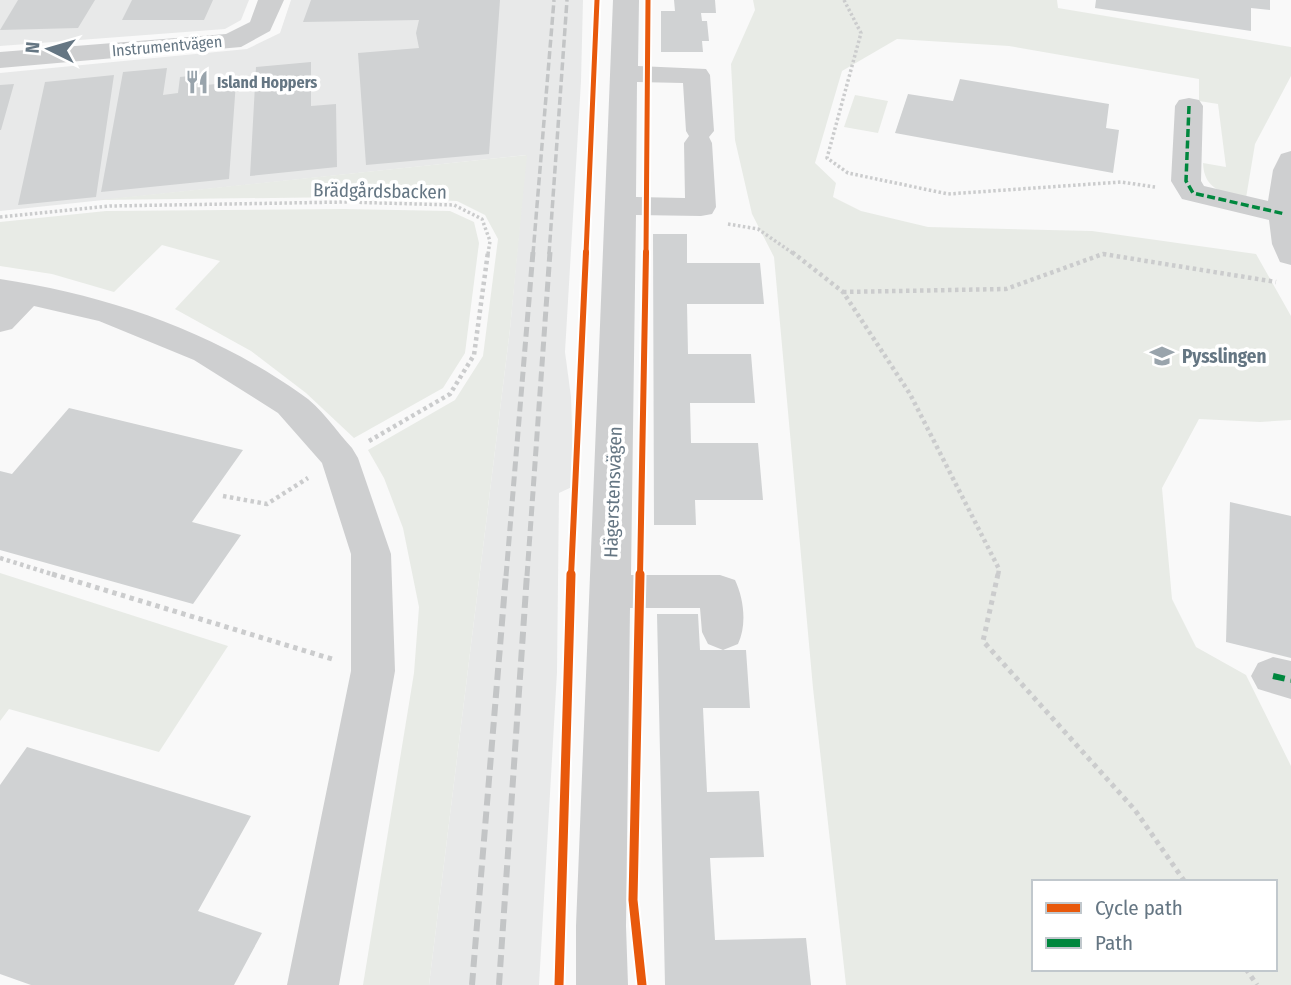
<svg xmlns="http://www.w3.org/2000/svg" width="1291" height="985" font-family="'Fira Sans Condensed',sans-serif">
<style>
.built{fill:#e8e9e9}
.green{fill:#e8ebe6;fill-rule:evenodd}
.building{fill:#d0d2d3}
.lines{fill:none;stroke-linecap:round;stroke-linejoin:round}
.path-far2{stroke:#cbcccd;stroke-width:3.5;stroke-dasharray:2.5 2.5;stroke-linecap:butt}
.path-far1{stroke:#cbcccd;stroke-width:4.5;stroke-dasharray:3.5 3.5;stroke-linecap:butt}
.path{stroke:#cbcccd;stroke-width:5;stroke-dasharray:4.5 4.5;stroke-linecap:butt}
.minor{fill:#cecfd0;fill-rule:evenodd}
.rail-far2{stroke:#c3c5c6;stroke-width:3.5;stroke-dasharray:8 3.5;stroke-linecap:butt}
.rail-far1{stroke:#c3c5c6;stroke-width:5;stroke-dasharray:10 5;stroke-linecap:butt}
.rail{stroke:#c3c5c6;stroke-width:6;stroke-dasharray:12 6;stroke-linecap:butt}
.quiet-far1{stroke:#00873e;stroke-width:3.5;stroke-dasharray:8 3.5;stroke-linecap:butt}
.quiet{stroke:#00873e;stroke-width:6;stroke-dasharray:12 6;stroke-linecap:butt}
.cycleway-far2-casing{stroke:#fff;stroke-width:9}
.cycleway-far1-casing{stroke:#fff;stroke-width:10}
.cycleway-casing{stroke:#fff;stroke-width:13}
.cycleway-far2{stroke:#e8590c;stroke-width:5}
.cycleway-far1{stroke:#e8590c;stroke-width:6}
.cycleway{stroke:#e8590c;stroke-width:9}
.labels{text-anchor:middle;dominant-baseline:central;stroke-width:7;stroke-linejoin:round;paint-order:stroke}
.far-street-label{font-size:16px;fill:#657683;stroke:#fff}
.far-poi-label{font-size:16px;font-weight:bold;fill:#657683;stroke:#fff;text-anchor:start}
.street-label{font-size:19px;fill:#657683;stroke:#fff}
.poi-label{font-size:19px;font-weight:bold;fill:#657683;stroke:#fff;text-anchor:start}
</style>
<rect width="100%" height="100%" fill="#f9f9f9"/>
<path class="built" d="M0,0h249l-8,20 -16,9 -225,17z
M291,0h292l-2,81 -16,271 6,45 3,89 -15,7 -2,179 -18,313h-110l81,-656 16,-174 -526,56v-138l247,-24 33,-16z"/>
<path class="green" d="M753,0h304l1,8 233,39v29l-36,68 -9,54c-23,-5 -42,-8 -43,-35l23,4 -8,-63 -19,-3v-22l-190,-33 -112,-7 -55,32 -27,92 21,20 -3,14 28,14 67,16 164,4 164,23 35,62v104l-31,2 -61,-3 -37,69 10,111 24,48 50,28 45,91v219h-445l-33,-297 -39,-431 -22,-43 -17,-74 -4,-76 24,-54zM1034,882h241v87h-241z
M855,95l33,6 -10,32 -34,-6z
M527,155l-17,174 -81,656h-66l51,-312 5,-66 -16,-79 -19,-50 -16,-28 87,-50 28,-44 15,-117 -13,-24 -28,-14 -109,-4 -249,3z
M344,209l106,2 24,11 5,21 -14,110 -22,35 -89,50 -48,-45 -55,-42 -76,-42 45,-48 -58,-16 -48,47 -62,-18 -52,-8v-44l106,-11z
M0,573l228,73 -69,106 -150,-43 -9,12z"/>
<path class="building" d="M18,0h77l-17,28 -78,2z
M132,0h81l-9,20h-82z
M311,0h189l-11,154 -123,11 -8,-112 61,-5 -3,-15 3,-13 -116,2z
M674,0h41l1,13h-15l1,8h5l2,20h-7l1,11h-42v-41h14z
M1096,0h174v10l-19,-2v23l-156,-23z
M311,62v44l25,-2 1,63 -87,9 6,-109z
M167,68l-4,27 15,-2 2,-16 27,-3 -1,11 30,-3 -7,97 -128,13 22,-120z
M114,75l-18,122 -78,8 27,-123z
M960,79l149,25 -3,24 13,2 -6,43 -218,-40 13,-39 45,7z
M14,84l-13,46h-1v-45z
M653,234h34v29h73l4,41h-77l1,50h63l4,49h-65l1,40h67l5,57h-68l1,25h-42z
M69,408l174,42 -51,72 49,13 -48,69 -193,-54v-79l12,3z
M1230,502l61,14v142l-65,-16z
M657,614h41l2,36h46l4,58h-47l4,84 52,-1 5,66 -54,1 5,82 91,-2 5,47h-146z
M27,747l224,69 -53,95 64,22 -28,52h-203l-31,-11v-189z"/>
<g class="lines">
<path class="path-far2" d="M844,0l17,33 -34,125 21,15 100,21 173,-12 34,5
M0,217l110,-11 236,-4 108,3 28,14 8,22 -2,13
M728,224l30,5 36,25"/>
<path class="path-far1" d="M792,252l51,40 67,102 89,175 -1,7
M843,292l163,-3 97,-35 173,28
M369,441l81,-47 24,-39 14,-103
M223,496l44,8 41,-26
M0,558l58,18"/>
<path class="path" d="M52,574l280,85
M998,574l-15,67 152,169 50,72
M1246,969l11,16"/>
<path class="minor" d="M258,0h26l-14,31 -29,16 -241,21v-16l226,-18 24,-12z
M613,0h26l-1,66 68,3 4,6 4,56 -5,6 3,6 4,64 -4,7 -11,2 -65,-1 -5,360h89l15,5c9,19 12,45 3,64l-15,6 -15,-6 -6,-12 -2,-24h-70l-4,318 2,59h-52v-59zM637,82l46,1 3,48 3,5 -5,7 1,55 -49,-1z
M1189,98l10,2 4,6 -2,75 3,5 64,15 5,-31 8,-16 10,-3v114l-11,-3 -8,-18 -3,-24 -87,-21 -11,-18 4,-75 4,-6z
M0,279c107,16 212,52 301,115 20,13 35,37 51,54l6,10 33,96 4,117 -56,314h-52l64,-314v-117l-29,-91 -44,-50 -84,-53 -95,-39 -65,-15 -22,23 -12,3z
M1273,657l18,4v38l-33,-10 -7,-13 7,-13z"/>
<path class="rail-far2" d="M533,254l21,-254
M549,254l18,-254"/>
<path class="rail-far1" d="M506,576l27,-324
M527,576l23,-324"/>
<path class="rail" d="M472,985l34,-411
M499,985l28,-411"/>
<path class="quiet-far1" d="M1189,106l-3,75 7,12 92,21"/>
<path class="quiet" d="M1273,676l18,4"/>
<g class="cycleway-far2-casing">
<path id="cycleway-far2" d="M586,254l11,-254
M646,254l2,-254"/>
</g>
<g class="cycleway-far1-casing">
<path id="cycleway-far1" d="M571,576l15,-324
M640,576l6,-324"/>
</g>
<g class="cycleway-casing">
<path id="cycleway" d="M640,574l-7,326 9,85
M559,985l12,-411"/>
</g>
<use href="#cycleway-far2" class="cycleway-far2"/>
<use href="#cycleway-far1" class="cycleway-far1"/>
<use href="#cycleway" class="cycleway"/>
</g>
<defs>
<g id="restaurant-bare" transform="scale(1.89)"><path d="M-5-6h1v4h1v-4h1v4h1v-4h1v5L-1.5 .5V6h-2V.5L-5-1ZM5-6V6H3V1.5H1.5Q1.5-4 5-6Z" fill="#99a4ac" stroke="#fff" stroke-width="2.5" paint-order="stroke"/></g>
<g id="school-bare" transform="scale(1.89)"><path d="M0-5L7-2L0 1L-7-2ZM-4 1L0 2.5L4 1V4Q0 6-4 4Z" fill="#99a4ac" stroke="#fff" stroke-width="2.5" paint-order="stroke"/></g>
</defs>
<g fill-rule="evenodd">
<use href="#restaurant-bare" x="197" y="82"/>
<use href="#school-bare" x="1162" y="356"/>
</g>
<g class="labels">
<g class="far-street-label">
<text transform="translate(167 46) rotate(-5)">Instrumentvägen</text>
</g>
<g class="far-poi-label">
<text x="217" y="82">Island Hoppers</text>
</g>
<g class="street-label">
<text transform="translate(380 191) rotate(1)">Brädgårdsbacken</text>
<text transform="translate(613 492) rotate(-88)">Hägerstensvägen</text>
</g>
<g class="poi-label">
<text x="1182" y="356">Pysslingen</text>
</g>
</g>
<rect x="1032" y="880" width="245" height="91" fill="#ffffff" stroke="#c1c8cd" stroke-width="2"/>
<rect x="1046" y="903" width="35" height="10" fill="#e8590c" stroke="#c1c8cd" stroke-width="2"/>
<text x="1095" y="915" font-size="21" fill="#657683">Cycle path</text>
<rect x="1046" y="938" width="35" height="10" fill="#00873e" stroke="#c1c8cd" stroke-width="2"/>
<text x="1095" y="950" font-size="21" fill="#657683">Path</text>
<g transform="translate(49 49) rotate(275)" stroke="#ffffff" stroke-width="5" paint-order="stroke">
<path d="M0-5L12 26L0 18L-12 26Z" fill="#657683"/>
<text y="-10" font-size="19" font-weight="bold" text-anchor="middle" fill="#657683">N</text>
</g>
</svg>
